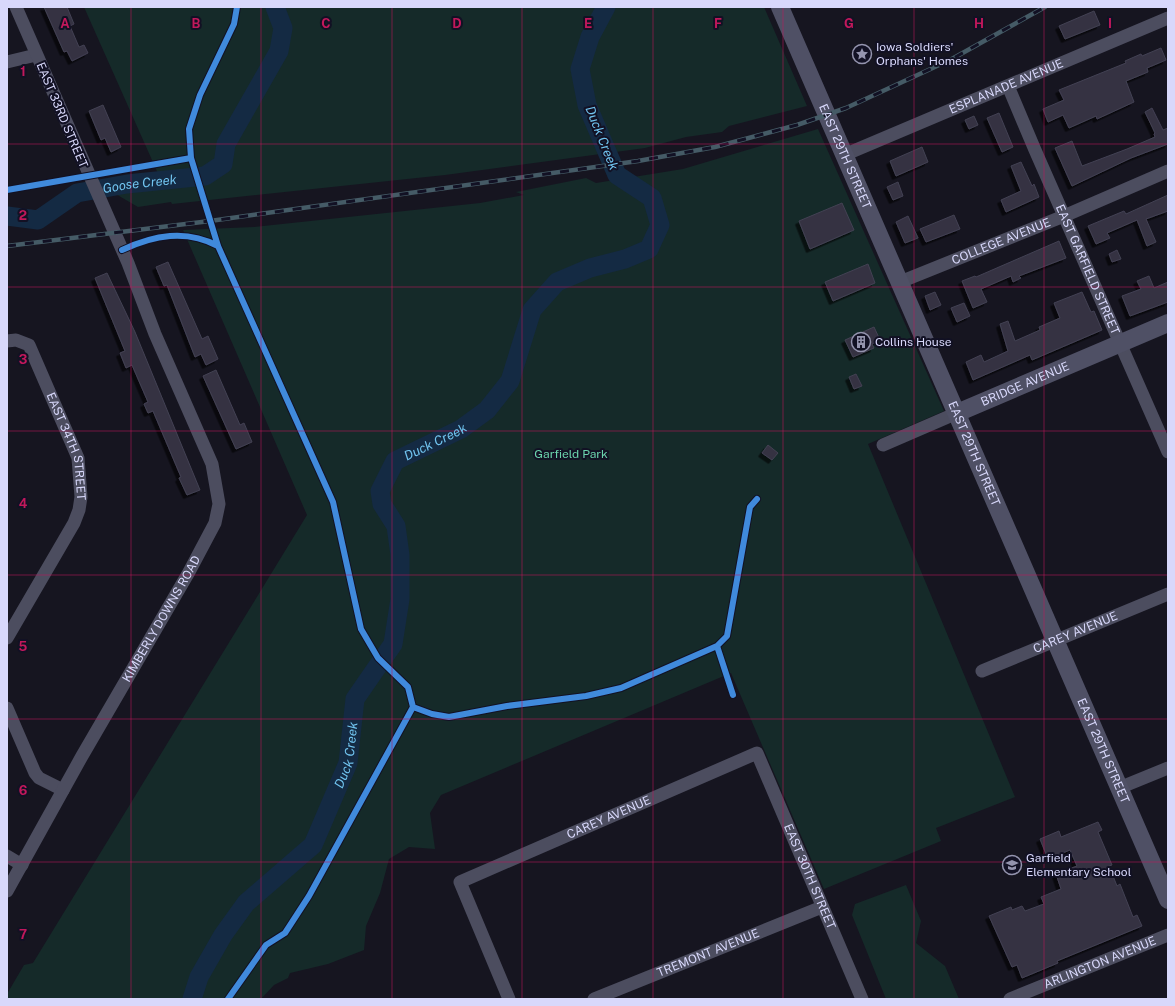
<svg xmlns="http://www.w3.org/2000/svg" width="1175" height="1006" font-family="'Public Sans',sans-serif">
<style>
.green{fill:#152a29}
.lines{fill:none;stroke-linecap:round;stroke-linejoin:round}
.river{stroke:#142a43;stroke-width:19}
.building{fill:#343342;stroke:#434153;filter:url(#shadow)}
.street{stroke:#4c4d5f;stroke-width:13}
.secondary{stroke:#4f5065;stroke-width:18}
.rail-casing{stroke:#455b66;stroke-width:4.5}
.rail{stroke:#121124;stroke-width:3;stroke-dasharray:9;stroke-linecap:butt}
.cycleway-casing{stroke:#121124;stroke-width:8}
.cycleway{stroke:#408adc;stroke-width:6}
.grid{fill:none;stroke:#c2185b;stroke-width:1;stroke-opacity:0.55}
.labels{text-anchor:middle;dominant-baseline:central;stroke-width:4;stroke-linejoin:round;paint-order:stroke}
.poi-label{font-size:12px;fill:#d8d8fb;stroke:#121124;text-anchor:start}
.street-label{font-size:12px;fill:#d8d8fb;stroke:#121124}
.park-label{font-size:12px;fill:#6bd4ad;stroke:#121124}
.water-label{font-size:13px;font-style:italic;fill:#71c4f0;stroke:#121124}
.grid-label{font-size:13px;text-anchor:middle;font-weight:bold;fill:#c2185b;stroke:#121124;stroke-width:4;stroke-linejoin:round;paint-order:stroke}
</style>
<defs>
<filter id="shadow"><feDropShadow dx="-3.5" dy="3.5" stdDeviation="0" flood-color="#0009"/></filter>
</defs>
<rect width="100%" height="100%" fill="#161520"/>
<path class="green" d="M84,7h680l43,99 -78,20 -7,6 -36,5 -41,11 -200,27 -273,29 -1,-2 -33,5 -24,-14 50,-6z
M818,129l126,282 -76,33 147,353 -79,31 5,13 -117,48 -93,-216 -290,122 -11,18 5,36 -26,-2 -20,12 -9,34 -14,33 -2,24 -36,14 -38,9 -2,5 -14,7 -13,14h-254v-5l17,-29 9,-2 274,-448 -124,-285 71,-3 226,-24 44,-8 -8,-3 70,-14 10,5 87,-14z
M906,885l15,36 -5,22 29,23 14,33h-73l-34,-84 3,-11z"/>
<g class="lines">
<g class="river">
<path id="s1" d="M7,216l31,4 39,-27 50,-9 78,-8 18,-12 3,-20 53,-93 4,-23 -8,-21"/>
<path id="s2" d="M192,999l7,-22 24,-42 23,-32 67,-58 35,-82 7,-64 38,-55 7,-45v-44l-4,-29 -14,-22 -2,-13 15,-30 66,-32 26,-19 23,-29 22,-71 25,-28 33,-14 35,-9 24,-10 11,-24 -8,-27 -35,-23 -30,-70 -7,-36 10,-32 16,-30"/>
</g>
</g>
<path class="building" d="M44,7h23l7,17 -4,2 9,21 5,-2 4,8 -16,8 -5,-10 -3,1z
M1094,11l6,14 -35,14 -6,-13z
M1161,48l5,12 -19,8 1,4 -22,9 8,21 -37,17 -1,-3 -27,12 -6,-13 -15,7 -5,-13 21,-9 -5,-10 67,-27 -1,-2 16,-7 1,2z
M103,105l18,42 -10,5 -6,-14 -4,2 -12,-29z
M1152,108l11,22 5,-2v16l-37,14 -59,28 -17,-38 17,-7 10,25 45,-17 28,-12 -1,-3 1,-1 -10,-21z
M999,113l14,34 -11,5 -15,-34z
M974,116l4,9 -9,4 -4,-9z
M922,147l6,15 -32,14 -6,-15z
M1021,162l11,24 2,-2 5,13 -33,15 -5,-12 20,-9 -10,-25z
M898,182l5,14 -10,4 -6,-13z
M1168,195v16l-22,8 10,23 -9,4 -10,-26 -30,13 3,5 -14,6 -8,-18 36,-15 2,3z
M842,203l12,27 -44,19 -11,-28z
M954,215l6,14 -34,13 -6,-13z
M908,216l10,22 -13,5 -9,-21z
M1059,241l7,17 -47,18 2,2 -8,4 -2,-6 -30,13 6,13 -14,6 -11,-27 13,-5 1,1z
M1117,250l4,9 -9,3 -3,-8z
M168,262l34,77 6,-3 10,23 -12,6 -5,-11 -6,3 -28,-72 -3,1 -8,-19z
M868,264l7,19 -42,18 -8,-19z
M107,273l28,59 65,158 -13,5 -8,-17 2,-1 -28,-66 -5,2 -4,-9 4,-2 -16,-37 -6,3 -6,-15 5,-2 -30,-73z
M1149,276l5,12 14,-6v20l-38,14 -8,-20 19,-7 -4,-8z
M935,292l6,13 -11,5 -5,-14z
M1082,292l9,20 3,-1 8,19 -70,30 -2,-5 -57,25 -7,-18 15,-7 3,7 24,-11 -8,-27 8,-3 7,20 25,-11 -1,-3 21,-9 -6,-15z
M964,303l6,13 -13,6 -6,-14z
M874,327l6,13 -8,4 2,4 -21,9 -8,-17z
M216,370l24,55 4,-2 8,19 -16,7 -33,-73z
M856,374l6,12 -8,3 -5,-12z
M768,445l10,8 -6,7 -10,-7z
M1098,822l4,8 -4,2 14,33 -3,1 8,20 3,-2 13,33 4,-2 5,11 -85,35 1,2 -36,15 -5,-13 -5,2 -23,-51 22,-9 1,3 10,-4 3,5 19,-7 -3,-7 20,-8 -5,-15 21,-8 -7,-16 -22,9 -8,-20 19,-8 2,6z"/>
<g class="lines">
<g class="street">
<path d="M7,62l29,-7"/>
<path id="s3" d="M1008,86l27,64 133,302"/>
<path id="s4" d="M844,155l324,-137"/>
<path id="s5" d="M900,282l164,-66 104,-45"/>
<path id="s6" d="M7,341l9,-1 13,5 49,113 3,39 -2,13 -5,13 -67,115"/>
<path d="M883,445l74,-32"/>
<path id="s7" d="M982,671l186,-77"/>
<path d="M7,708l28,65 4,5 24,12"/>
<path d="M1119,788l49,-20"/>
<path d="M7,856l15,9"/>
<path id="s8" d="M7,891l75,-135 107,-184 26,-49 4,-19 -7,-40 -57,-130 -27,-71 -112,-256"/>
<path id="s9" d="M509,999l-49,-117 297,-129 105,246"/>
<path id="s10" d="M594,999l228,-92"/>
<path id="s11" d="M1010,999l158,-64"/>
</g>
<g class="secondary">
<path id="s12" d="M780,7l388,893"/>
<path id="s13" d="M957,413l211,-90"/>
</g>
<g class="rail-casing">
<path id="rail" d="M7,246l203,-25 428,-60 77,-14 82,-22 49,-17 104,-48 95,-53"/>
</g>
<use href="#rail" class="rail"/>
<g class="cycleway-casing">
<path id="cycleway" d="M7,190l184,-32
M122,250c32,-15 64,-21 96,-4
M717,646l16,49
M413,707l19,7 17,3 58,-11 79,-10 35,-8 96,-42 10,-10 23,-129 7,-8
M228,999l38,-54 19,-12 24,-37 104,-189 -5,-20 -30,-29 -17,-29 -28,-127 -115,-256 -27,-88 -2,-29 11,-34 34,-71 3,-17"/>
</g>
<use href="#cycleway" class="cycleway"/>
</g>
<path class="grid" d="M131,7v992M261,7v992M392,7v992M522,7v992M653,7v992M783,7v992M914,7v992M1044,7v992M7,144h1161M7,287h1161M7,431h1161M7,575h1161M7,719h1161M7,862h1161"/>
<defs>
<g id="sight-ring" transform="scale(1)"><circle r="9.5" fill="#121124" stroke="#9494ae" stroke-width="1.5"/><path d="M0-6L1.8-2.2L6-1.7L2.9 1.2L3.7 5.4L0 3.3L-3.7 5.4L-2.9 1.2L-6-1.7L-1.8-2.2Z" fill="#9494ae"/></g>
<g id="building-ring" transform="scale(1)"><circle r="9.5" fill="#121124" stroke="#9494ae" stroke-width="1.5"/><path d="M-4-6H4V6H1V3H-1V6H-4ZM-2.5-4.3h1.7v1.8h-1.7ZM.8-4.3h1.7v1.8H.8ZM-2.5-1h1.7V.8h-1.7ZM.8-1h1.7V.8H.8Z" fill="#9494ae"/></g>
<g id="school-ring" transform="scale(1)"><circle r="9.5" fill="#121124" stroke="#9494ae" stroke-width="1.5"/><path d="M0-5L7-2L0 1L-7-2ZM-4 1L0 2.5L4 1V4Q0 6-4 4Z" fill="#9494ae"/></g>
</defs>
<g fill-rule="evenodd">
<use href="#sight-ring" x="862" y="54"/>
<use href="#building-ring" x="861" y="342"/>
<use href="#school-ring" x="1012" y="865"/>
</g>
<g class="labels">
<g class="poi-label">
<text x="876" y="47">Iowa Soldiers'<tspan x="876" dy="14">Orphans' Homes</tspan></text>
<text x="875" y="342">Collins House</text>
<text x="1026" y="858">Garfield<tspan x="1026" dy="14">Elementary School</tspan></text>
</g>
<g class="street-label">
<text stroke="none"><textPath href="#s4" startOffset="176">ESPLANADE AVENUE</textPath></text>
<text transform="translate(62 115) rotate(67)">EAST 33RD STREET</text>
<text stroke="none"><textPath href="#s12" startOffset="163">EAST 29TH STREET</textPath></text>
<text stroke="none"><textPath href="#s5" startOffset="109">COLLEGE AVENUE</textPath></text>
<text stroke="none"><textPath href="#s3" startOffset="200">EAST GARFIELD STREET</textPath></text>
<text stroke="none"><textPath href="#s13" startOffset="74">BRIDGE AVENUE</textPath></text>
<text stroke="none"><textPath href="#s6" startOffset="132">EAST 34TH STREET</textPath></text>
<text stroke="none"><textPath href="#s12" startOffset="487">EAST 29TH STREET</textPath></text>
<text stroke="none"><textPath href="#s8" startOffset="313">KIMBERLY DOWNS ROAD</textPath></text>
<text stroke="none"><textPath href="#s7" startOffset="101">CAREY AVENUE</textPath></text>
<text stroke="none"><textPath href="#s12" startOffset="811">EAST 29TH STREET</textPath></text>
<text stroke="none"><textPath href="#s9" startOffset="289">CAREY AVENUE</textPath></text>
<text stroke="none"><textPath href="#s9" startOffset="585">EAST 30TH STREET</textPath></text>
<text stroke="none"><textPath href="#s10" startOffset="123">TREMONT AVENUE</textPath></text>
<text stroke="none"><textPath href="#s11" startOffset="97">ARLINGTON AVENUE</textPath></text>
</g>
<g class="park-label">
<text x="571" y="454">Garfield Park</text>
</g>
<g class="water-label">
<text transform="translate(602 138) rotate(68)">Duck Creek</text>
<text stroke="none"><textPath href="#s1" startOffset="142">Goose Creek</textPath></text>
<text stroke="none"><textPath href="#s2" startOffset="656">Duck Creek</textPath></text>
<text stroke="none"><textPath href="#s2" startOffset="296">Duck Creek</textPath></text>
</g>
</g>
<g class="grid-label">
<text x="65" y="28">A</text>
<text x="196" y="28">B</text>
<text x="326" y="28">C</text>
<text x="457" y="28">D</text>
<text x="588" y="28">E</text>
<text x="718" y="28">F</text>
<text x="849" y="28">G</text>
<text x="979" y="28">H</text>
<text x="1110" y="28">I</text>
<text x="23" y="76">1</text>
<text x="23" y="220">2</text>
<text x="23" y="364">3</text>
<text x="23" y="508">4</text>
<text x="23" y="651">5</text>
<text x="23" y="795">6</text>
<text x="23" y="939">7</text>
</g>
<rect width="1175" height="1006" fill="none" stroke="#d8d8fb" stroke-width="16"/>
</svg>
